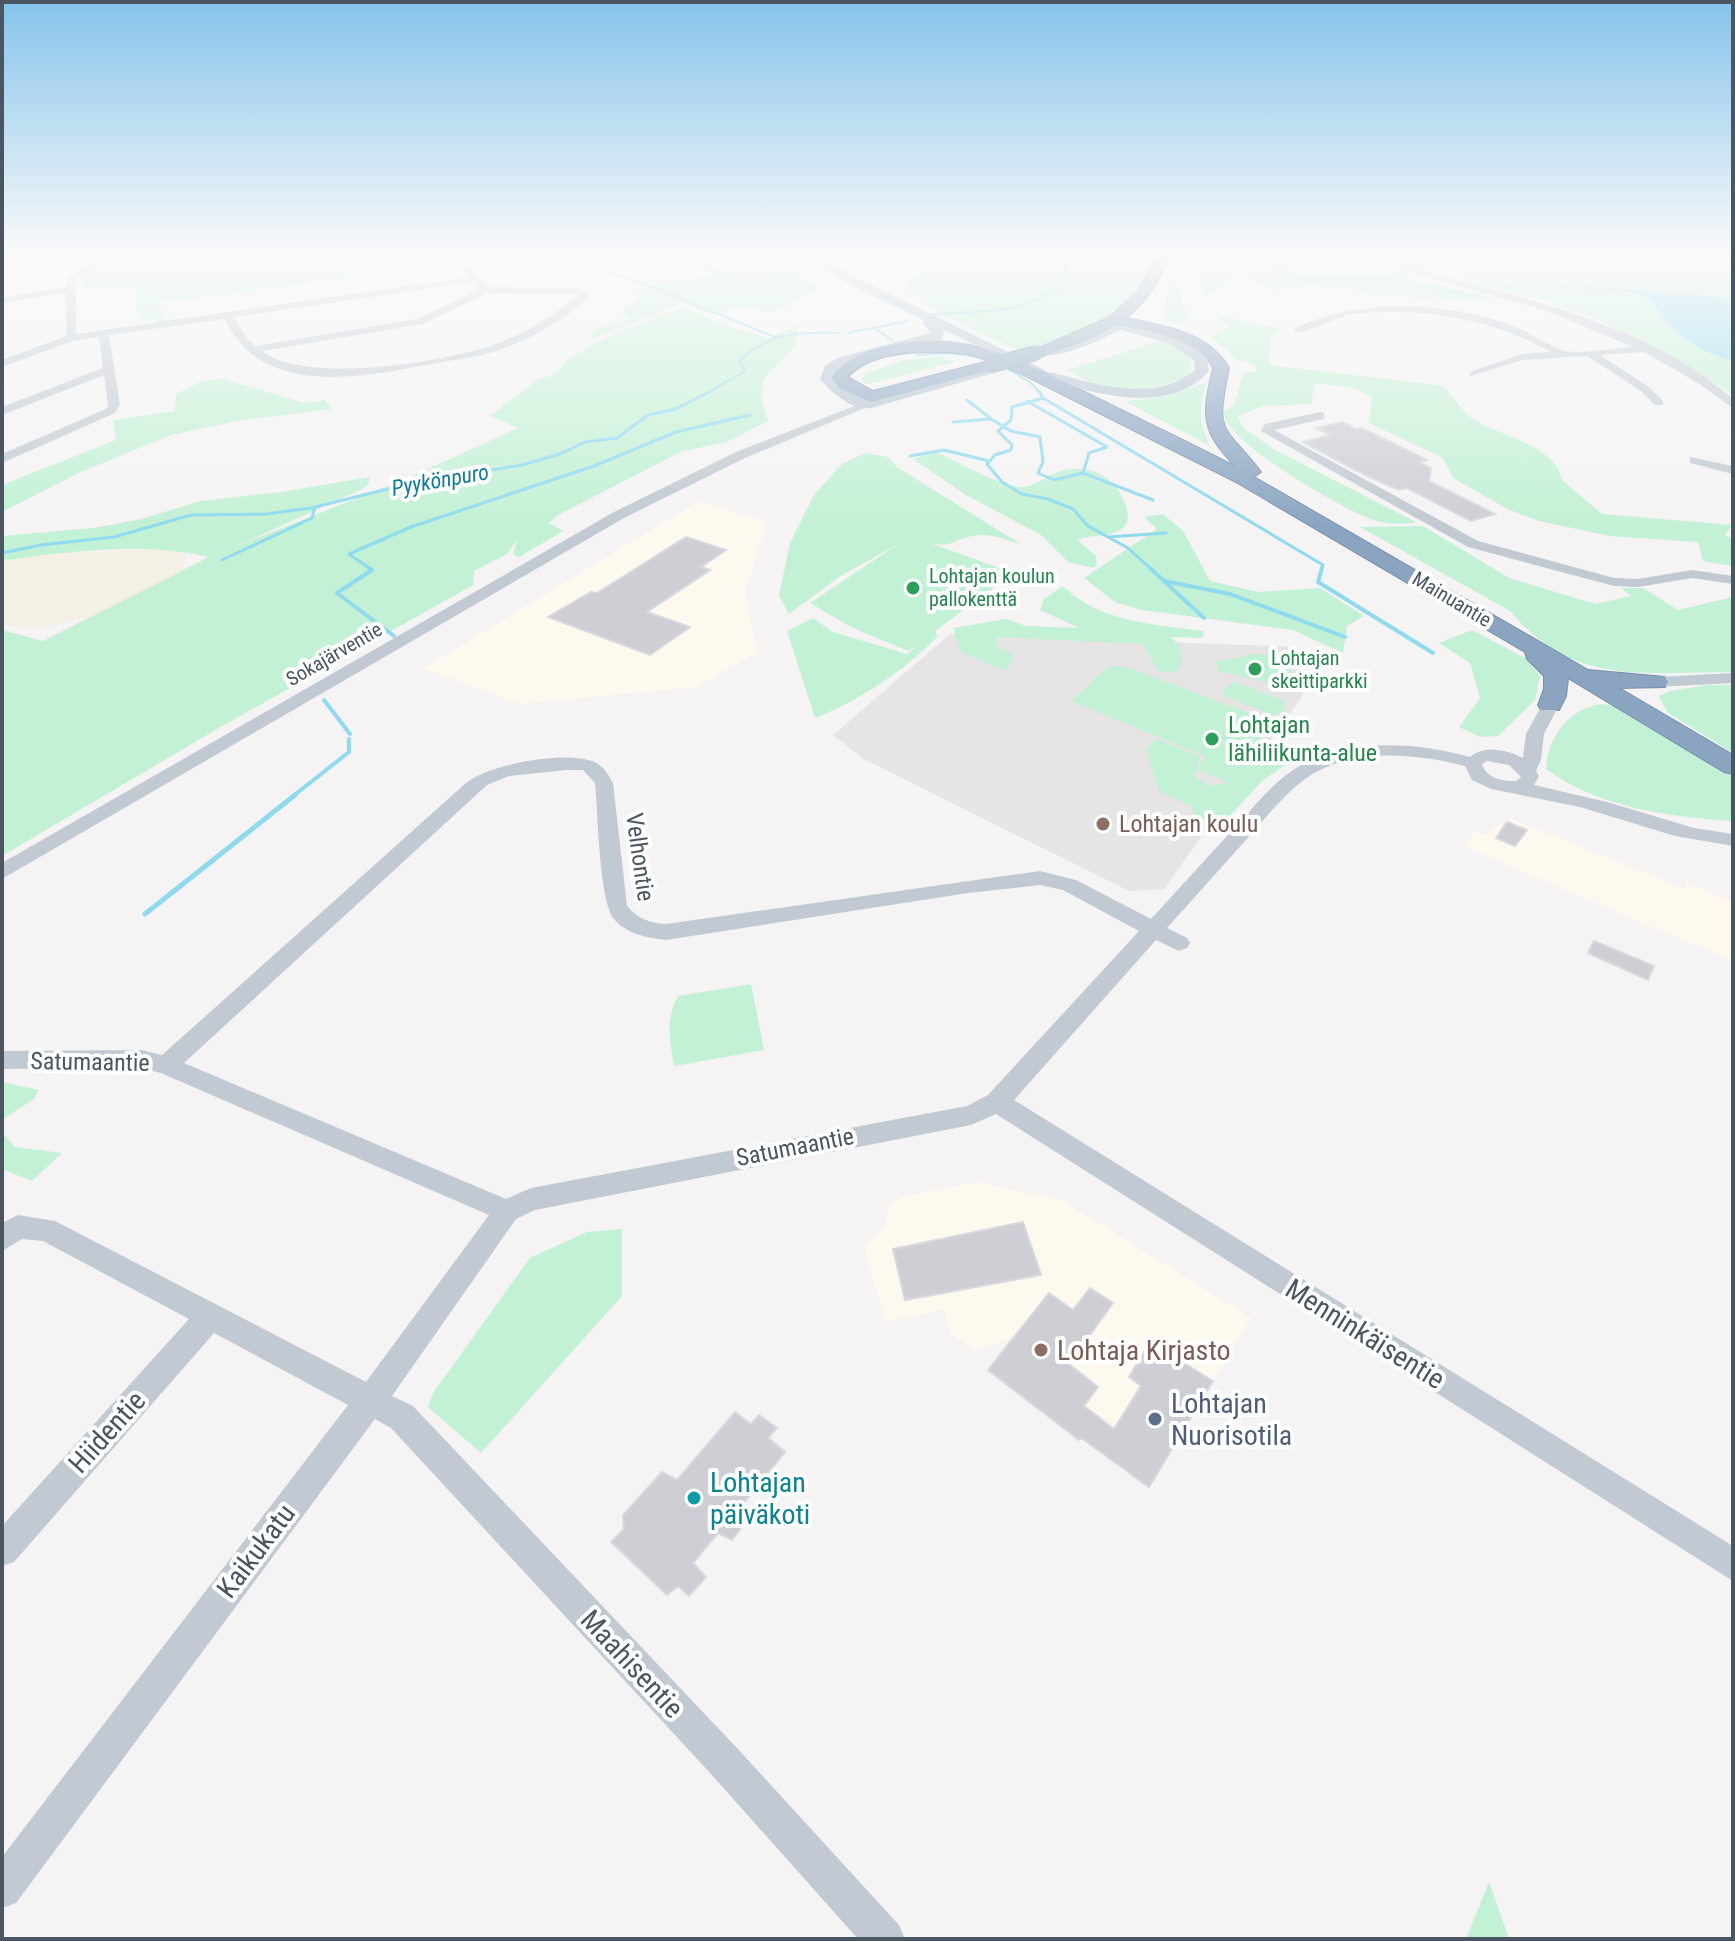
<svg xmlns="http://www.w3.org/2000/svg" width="1735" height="1941" font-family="'Roboto Condensed',sans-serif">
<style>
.commercial{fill:#fdf9ef}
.education{fill:#e6e4e5}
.green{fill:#c3f1d5}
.sand{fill:#f5f0e5}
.water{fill:#90daee}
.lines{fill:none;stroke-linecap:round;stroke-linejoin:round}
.stream-far3{stroke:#90daee;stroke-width:2}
.stream-far2{stroke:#90daee;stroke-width:3}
.stream-far1{stroke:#90daee;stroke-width:4}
.stream{stroke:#90daee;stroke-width:5}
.building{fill:#cdcfd5;stroke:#d7d9de;stroke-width:2}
.highway-casing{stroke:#7690ad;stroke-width:2}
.minor{fill:#c1cad2;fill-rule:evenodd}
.major{fill:#b3c2d1;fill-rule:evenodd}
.highway{fill:#8ba5c1;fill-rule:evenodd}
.rail-casing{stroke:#b5b8bd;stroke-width:3}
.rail{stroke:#fff;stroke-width:2;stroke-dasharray:7;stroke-linecap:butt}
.highway-bridge-casing{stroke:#7690ad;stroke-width:16;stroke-linecap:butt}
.highway-bridge{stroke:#8ba5c1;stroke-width:15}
.leisure-dot{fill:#2e9e5b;stroke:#fff;stroke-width:3}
.education-dot{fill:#8d6e63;stroke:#fff;stroke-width:3}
.service-dot{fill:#5c6f8a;stroke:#fff;stroke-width:3}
.culture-dot{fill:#0f9aa8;stroke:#fff;stroke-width:3}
.labels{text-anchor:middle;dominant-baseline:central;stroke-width:8;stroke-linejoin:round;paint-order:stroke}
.far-leisure-label{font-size:20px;fill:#27864d;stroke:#fff;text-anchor:start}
.far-street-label{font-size:20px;fill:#4a5661;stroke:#fff}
.far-water-label{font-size:22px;font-style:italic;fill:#0c7c9b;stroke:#fff}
.leisure-label{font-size:24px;fill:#27864d;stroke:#fff;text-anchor:start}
.education-label{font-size:24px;fill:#785e54;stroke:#fff;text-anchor:start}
.street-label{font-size:24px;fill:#4a5661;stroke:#fff}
.near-street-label{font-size:28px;fill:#4a5661;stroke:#fff}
.near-education-label{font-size:28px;fill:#785e54;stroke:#fff;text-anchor:start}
.near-service-label{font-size:28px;fill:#4e5e75;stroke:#fff;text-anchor:start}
.near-culture-label{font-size:28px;fill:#0d838f;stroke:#fff;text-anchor:start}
</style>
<rect width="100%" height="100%" fill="#f5f3f3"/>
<path class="commercial" d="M699,501l68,21 -22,70 12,61 -61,34 -176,17 -96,-36z
M1509,818l176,71 1,-6 47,19v59l-266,-113 6,-17 11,4z
M978,1182l85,19 188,117 -102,169 -70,-47 -91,-70 25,-32 -39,12 -24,-17 -5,-24 -60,13 -20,-75 20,-21 2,-13 6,-11 12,-6z"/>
<path class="education" d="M950,634l346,13 3,6 4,42 -139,194 -35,2 -265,-132 -31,-24z"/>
<path class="green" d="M345,254h40l-5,2 9,11 44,-6 4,5 -278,37 7,20 -9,1 -2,-6 -14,2 -5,-13 -1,-23 -51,6 -3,-15 2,-3c89,0 174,-6 262,-18z
M995,254h163l-22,42 -37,30 -55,22 -21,4 -79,-36 -2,-5 -19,-8v-5l-17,-8c7,-29 52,-17 74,-25 4,-2 10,-8 15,-11z
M1192,254h133l169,45 -12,2 -111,-6 -27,-7 -42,-2 -27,5 -36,-16 -34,21z
M1363,254c123,0 246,13 370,15v29l-107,-9v4l26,6 4,10 60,47 17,5v33l-127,-71 -58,-21 -86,-22 1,-19 -19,4 -10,8z
M782,266l40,22 -49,24 -29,-5 -33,7 -69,-26 115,-21 16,9 3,-8z
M1171,276c11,11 10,29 19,42l-14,6 -10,-4 -2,-10z
M641,289l38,16 -89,35 4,-10 36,-12 -8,-4v-3l20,-16 -14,-5z
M681,307l58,23 30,8 29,-13 -2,20 -32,34 -3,17 7,25 -41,21 -44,9 -125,64 -9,8 14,8 -44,26 -6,-2 4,-15 -10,14 -33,17 -1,14 -256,144 -215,127v-226l41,11 166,-84c-66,-15 -140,-6 -207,4v-25l92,-8 47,-9 60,-18 80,-9 89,-15 -2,8 -6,4 -125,57 173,-69 108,-49 -28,-12 47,-36 17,-6 14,-15 29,-17z
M1215,315l66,14 -11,10v26l174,21c8,10 16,22 25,30 23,19 87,27 93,64l40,34 130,11 -7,10 8,5v26l-30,-5 -5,-19 -88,-6 -71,-15 -32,-12 -54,-31 -10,-20 -74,-35 3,-26 -18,-9 -39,-5 -4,21 -47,2 -26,10 5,12 34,23 139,71c-13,3 -31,2 -43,-2 -31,-11 -145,-76 -150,-107l11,-9 10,-32h12l-1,-8 -20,-5 -23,-22 18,-11z
M1162,340l17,6 13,14 -2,15c-37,19 -87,19 -123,-5z
M943,356l2,4 13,1 -80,21 -13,2 -4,-4 3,-6 40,-14z
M223,379l82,24 20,-3 7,9 -95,12 -66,14 -90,37 -79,40v-27l114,-45 -3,-20 62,-9 1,-17 26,-13z
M1207,382c-9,23 -8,41 3,64l-85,-45 41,-4z
M936,452c24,11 49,26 74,33 23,6 29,-6 45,-12 30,-11 59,0 70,31 3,8 5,16 -1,23 -12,11 -33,7 -47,13l19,16 1,9 -3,3 -26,-6 -27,-27 -75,-40 -53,-36z
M865,453l23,4 9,10 125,78c-14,-5 -34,-13 -50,-9 -19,4 -20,12 -42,7l83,30 -78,58 3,5c-34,35 -78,64 -123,82l-28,-87 26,-13 20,14 74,22 10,-9 -9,6 -57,-24 -41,-24 87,-58 -55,30 -53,39 -10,-18 11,-53 24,-48 28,-31z
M1163,514l20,17 27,50 48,11 62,-4 44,28 -17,10 -4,27 -50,-23 -151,-20 -27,-8 -31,-24 73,-49 -13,-12z
M1423,526l86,52 86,26 36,-8 -10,-8h22l35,22 55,-13v75c-88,0 -160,15 -223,-61l-150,-84z
M1063,586c36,36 92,39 141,45l-2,7 -31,-1 8,8 3,16 -7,12 -17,-2 -15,-27 -147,-7 1,10 17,8 -8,16 -45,-19 -8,-24 53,-9 20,7 53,2 -39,-18 4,-11z
M1472,630l53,28 15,18 -5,24 -37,36 -18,1 -21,-10 21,-29 -10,-35 -31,-20z
M1253,654l25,1 10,5 5,11 -2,9 -23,3 -49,-12 -3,-9z
M1109,666l18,1 148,56 -22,23 52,5 -43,30 -46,50h-15l-10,-25 -32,-15 -13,-42 10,-10 44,17 -6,21 17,9 16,-4 -30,-13 8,-13 -134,-55z
M1234,682l51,19 -1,9 -9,6 -50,-20 -2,-5z
M1706,685h27v68l-66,-41 -8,-16 11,-5z
M1602,704l13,2 118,71v44c-63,-4 -134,-13 -187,-52 2,-32 23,-61 56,-65z
M751,984l13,66 -90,16c-4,-26 -9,-46 4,-70z
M2,1082l36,8 -3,8 -33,22z
M2,1132l13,15 47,6 -30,28 -30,-12z
M622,1229v67l-141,157 -53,-46 5,-14 97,-135 57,-26z
M1489,1882l20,57h-43z"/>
<path class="sand" d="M153,549l33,4 -4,18 -90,45 -52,12 -38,-3v-64l41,-6z"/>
<path class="water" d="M1626,289l107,9v63c-30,-8 -52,-22 -72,-45l3,-2 -8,-5 -4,-10 -31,-9z"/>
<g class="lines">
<path class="stream-far3" d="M554,254l103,35 120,49
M1239,254l28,5 15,12 24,9 79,-1 84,16 12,-1
M1499,288l65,-2 57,4
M933,314c51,-3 87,1 131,-29v-17l16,-14
M876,329l16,11
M848,333l60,-12
M917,355l32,-2 30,4
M1003,366l28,17 9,10
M707,393l38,-22 -5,-10c27,-29 62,-29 99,-28"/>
<path class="stream-far2" d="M1039,391l4,7 280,167 -2,5
M1043,398l-31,9 -1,13 -13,11 14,14 -1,5 -16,5 -8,9 15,18 20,12 26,5 25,10 15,17 40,22 24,22
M967,400l23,18
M1027,401l80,46 -18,6 -6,20 70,27
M953,422l38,-3 20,12 29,6 3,25 -5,11 16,7 29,-7
M910,456l34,-6 45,11
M1108,537l58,-4
M2,553l39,-8 73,-8 77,-22 75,-1 45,-6 101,-25 110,-18 38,-11 25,-12 32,-4 31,-23 28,-6 35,-18
M222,560l90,-42 3,-11
M372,570l-23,-16 62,-27 183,-61 82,-34 74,-17"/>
<path class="stream-far1" d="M369,568l3,2 -35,23 57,43
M1150,568l54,50
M1322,568l-4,14 115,71
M1164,581l66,13 115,43
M324,700l26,34
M292,797l57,-45v-13"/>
<path class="stream" d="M145,914l150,-119"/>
</g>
<path class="building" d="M1342,422l14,7 6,-1 65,32 -8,2 12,6 -2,13 66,33 -24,7 -64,-33 -8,2 -34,-15 -62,-33 27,-7 -14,-7z
M686,537l40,13 -25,17 9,3 -63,42 43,15 -40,28 -102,-38 43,-25 6,1z
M1507,822l20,8 -12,16 -19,-8z
M1594,941l60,25 -6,14 -60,-27z
M1023,1222l18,53 -136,25 -12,-51z
M1090,1288l23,15 -44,61 29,23 -14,19 30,23 27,-43 -12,-9 21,-35 63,39 -64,106 -68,-49 -2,2 -91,-70 61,-77 24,17z
M735,1412l16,12 8,-9 18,13 -9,10 17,14 -51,63 11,8 -13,17 -14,-7 -25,30 13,14 -17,19 -11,-10 -11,9 -56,-53 13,-13 -1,-14 39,-43 15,8z"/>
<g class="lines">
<g class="highway-casing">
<path id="highway" d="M1158,254h13c-10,25 -23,47 -45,64 37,8 83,14 103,50 -14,69 -7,54 32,104l-7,5 334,193 77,7 3,5 -3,5 -46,1 114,67v19l-9,-2 -156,-94 -2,18 -7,14h-18l-3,-5 6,-16v-13l-17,-17 -2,-7 -289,-170 -214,-108 -22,-9 -2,3 -127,34 -32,-14 -7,-11c28,-37 95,-40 137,-32 46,9 88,34 130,54 46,23 92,44 137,68 -36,-36 -34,-53 -23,-99 -16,-31 -65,-37 -96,-43l-33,17 -48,16 -8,-5 82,-36 29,-27zM939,352l29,2 21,7 -116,30 -25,-14c22,-24 61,-25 91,-25z"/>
</g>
<path class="minor" d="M25,254h26l-49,9v-6z
M64,254h160l-117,6 -31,20v54l393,-57 -21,-23h9l32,33 89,1 13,6c-22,24 -58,44 -89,55 -21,8 -44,10 -66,14 -55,10 -124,27 -176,-3 -17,-10 -26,-25 -36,-41l-115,16 11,70 -5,8 -113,50v-9l104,-45 2,-4 -4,-30 -102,40v-8l101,-39 -4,-31 -26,4 -71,26v-7l64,-24v-43l-64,10v-6l64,-10 2,-10 28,-18zM473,282l7,7 -64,30 -161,27 -8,-7 -13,-22zM488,293l91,2c-24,20 -54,39 -84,49 -48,18 -191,41 -233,7l161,-27z
M686,254h10l26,19 -8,2z
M1344,254h15c119,33 280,61 374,145v9l-35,-25 -54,-31 -44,3 49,32 14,14v4h-8l-14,-14 -54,-35 -64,4 -53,16v-4l52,-18 29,-2c-58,-33 -131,-46 -197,-38 -20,2 -40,19 -59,18v-4c65,-30 149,-27 216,-3 17,6 40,23 55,26 18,3 49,-3 67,-4l-86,-36z
M862,403l10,2 -127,53 -121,60 -622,361v-16l612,-351 122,-60z
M1320,412l4,1v6l-50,11 204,111 136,37 24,1 54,-9 41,6v8l-41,-6 -54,9 -24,-1 -146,-39 -207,-116 4,-7z
M1690,457l43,9v8l-43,-11z
M1733,673v10l-77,4 -8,-5 8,-5z
M1550,700l9,5 -15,29 -3,26 -5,11 3,5 -5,9 73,17 87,26 39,6v12l-58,-10 -95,-29 -89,-18 -19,-9 -7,-14c-51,-13 -115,-19 -160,13 -23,17 -41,41 -60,62 -26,29 -52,58 -78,87l20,10 3,5 -3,5 -8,3 -23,-11 -142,160 719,446v35l-737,-467 -25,11 -436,85 -19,9 -124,177 21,10 324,342 162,177 6,14h-47l-147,-165 -320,-346 -16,-9 -359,484 -14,5v-51l346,-452 -134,-72 -200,229 -12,4v-40l187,-207 -146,-78 -21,-2 -20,12v-28l16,-8 37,6 311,161 123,-167 -328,-142 -20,-5 -139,1v-18l139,-1 21,5 304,-272c24,-19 97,-32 126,-22 11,4 16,13 21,22l14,123c11,13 23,17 39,18l374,-53 36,9 75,39c29,-32 58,-63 87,-95 19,-21 38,-45 63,-59 51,-27 115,-23 169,-8 15,-13 37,-7 53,1l3,-24 18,-33zM1487,761l22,4 12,12 -5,4c-14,0 -29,-2 -34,-17zM566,770h17l12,13c3,29 4,117 19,136 12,15 34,19 52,21l302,-47 72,-8 23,5 76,41 -151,164 -21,11 -436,82 -25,11 -322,-136 303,-278 22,-9z"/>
<path class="major" d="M801,254h14l40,23 190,93 -12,3 -91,-44 3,3 -4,8 -94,24 -11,7 -2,7 12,12 21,10 122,-34 5,1v6l-123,35c-19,3 -39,-15 -51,-29l5,-13 12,-8 94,-25 -8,-10 1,-3 -77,-37z
M1126,318l6,4 -2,3 49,12 27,18 3,16c-40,46 -114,22 -164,8l-2,-3 7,-4c46,12 104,32 145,-2l-1,-10 -25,-17 -49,-13c-15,8 -65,32 -78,23l64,-26 -1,-6z"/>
<use href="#highway" class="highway"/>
<g class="rail-casing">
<path id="rail" d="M1496,254l116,7 121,2"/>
</g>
<use href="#rail" class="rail"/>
<g class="highway-bridge-casing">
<path id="highway-bridge" d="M992,365l44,-12"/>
</g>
<use href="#highway-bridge" class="highway-bridge"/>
</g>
<linearGradient id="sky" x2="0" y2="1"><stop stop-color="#85c3ea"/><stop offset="0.48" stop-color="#fafafa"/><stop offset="1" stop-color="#fafafa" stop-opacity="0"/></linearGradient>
<rect width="1735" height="526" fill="url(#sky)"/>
<g class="leisure-dot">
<circle cx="913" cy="588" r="8"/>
<circle cx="1255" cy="669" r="8"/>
<circle cx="1212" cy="739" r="8"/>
</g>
<g class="education-dot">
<circle cx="1103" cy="824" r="8"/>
<circle cx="1041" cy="1350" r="8"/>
</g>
<circle class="service-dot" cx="1155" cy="1419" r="8"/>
<circle class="culture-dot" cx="694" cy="1498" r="8"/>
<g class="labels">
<g class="far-leisure-label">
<text x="929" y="576">Lohtajan koulun<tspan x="929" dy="23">pallokenttä</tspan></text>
<text x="1271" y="658">Lohtajan<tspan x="1271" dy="23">skeittiparkki</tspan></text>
</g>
<g class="far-street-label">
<text transform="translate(1452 599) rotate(31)">Mainuantie</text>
<text transform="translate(334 654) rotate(-30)">Sokajärventie</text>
</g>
<g class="far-water-label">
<text transform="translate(440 480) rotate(-10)">Pyykönpuro</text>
</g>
<g class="leisure-label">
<text x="1228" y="725">Lohtajan<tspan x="1228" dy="28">lähiliikunta-alue</tspan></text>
</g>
<g class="education-label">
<text x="1119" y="824">Lohtajan koulu</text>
</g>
<g class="street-label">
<text transform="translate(640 857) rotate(82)">Velhontie</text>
<text transform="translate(90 1062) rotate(1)">Satumaantie</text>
<text transform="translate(795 1147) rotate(-11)">Satumaantie</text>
</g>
<g class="near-street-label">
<text transform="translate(1365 1334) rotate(32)">Menninkäisentie</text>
<text transform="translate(107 1432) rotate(-48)">Hiidentie</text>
<text transform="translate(256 1551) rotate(-53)">Kaikukatu</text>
<text transform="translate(632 1664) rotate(47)">Maahisentie</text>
</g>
<g class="near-education-label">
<text x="1057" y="1350">Lohtaja Kirjasto</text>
</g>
<g class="near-service-label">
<text x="1171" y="1403">Lohtajan<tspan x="1171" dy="32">Nuorisotila</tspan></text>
</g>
<g class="near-culture-label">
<text x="710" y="1482">Lohtajan<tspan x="710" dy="32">päiväkoti</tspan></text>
</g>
</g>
<rect width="1735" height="1941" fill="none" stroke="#4a5661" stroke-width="8"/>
</svg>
